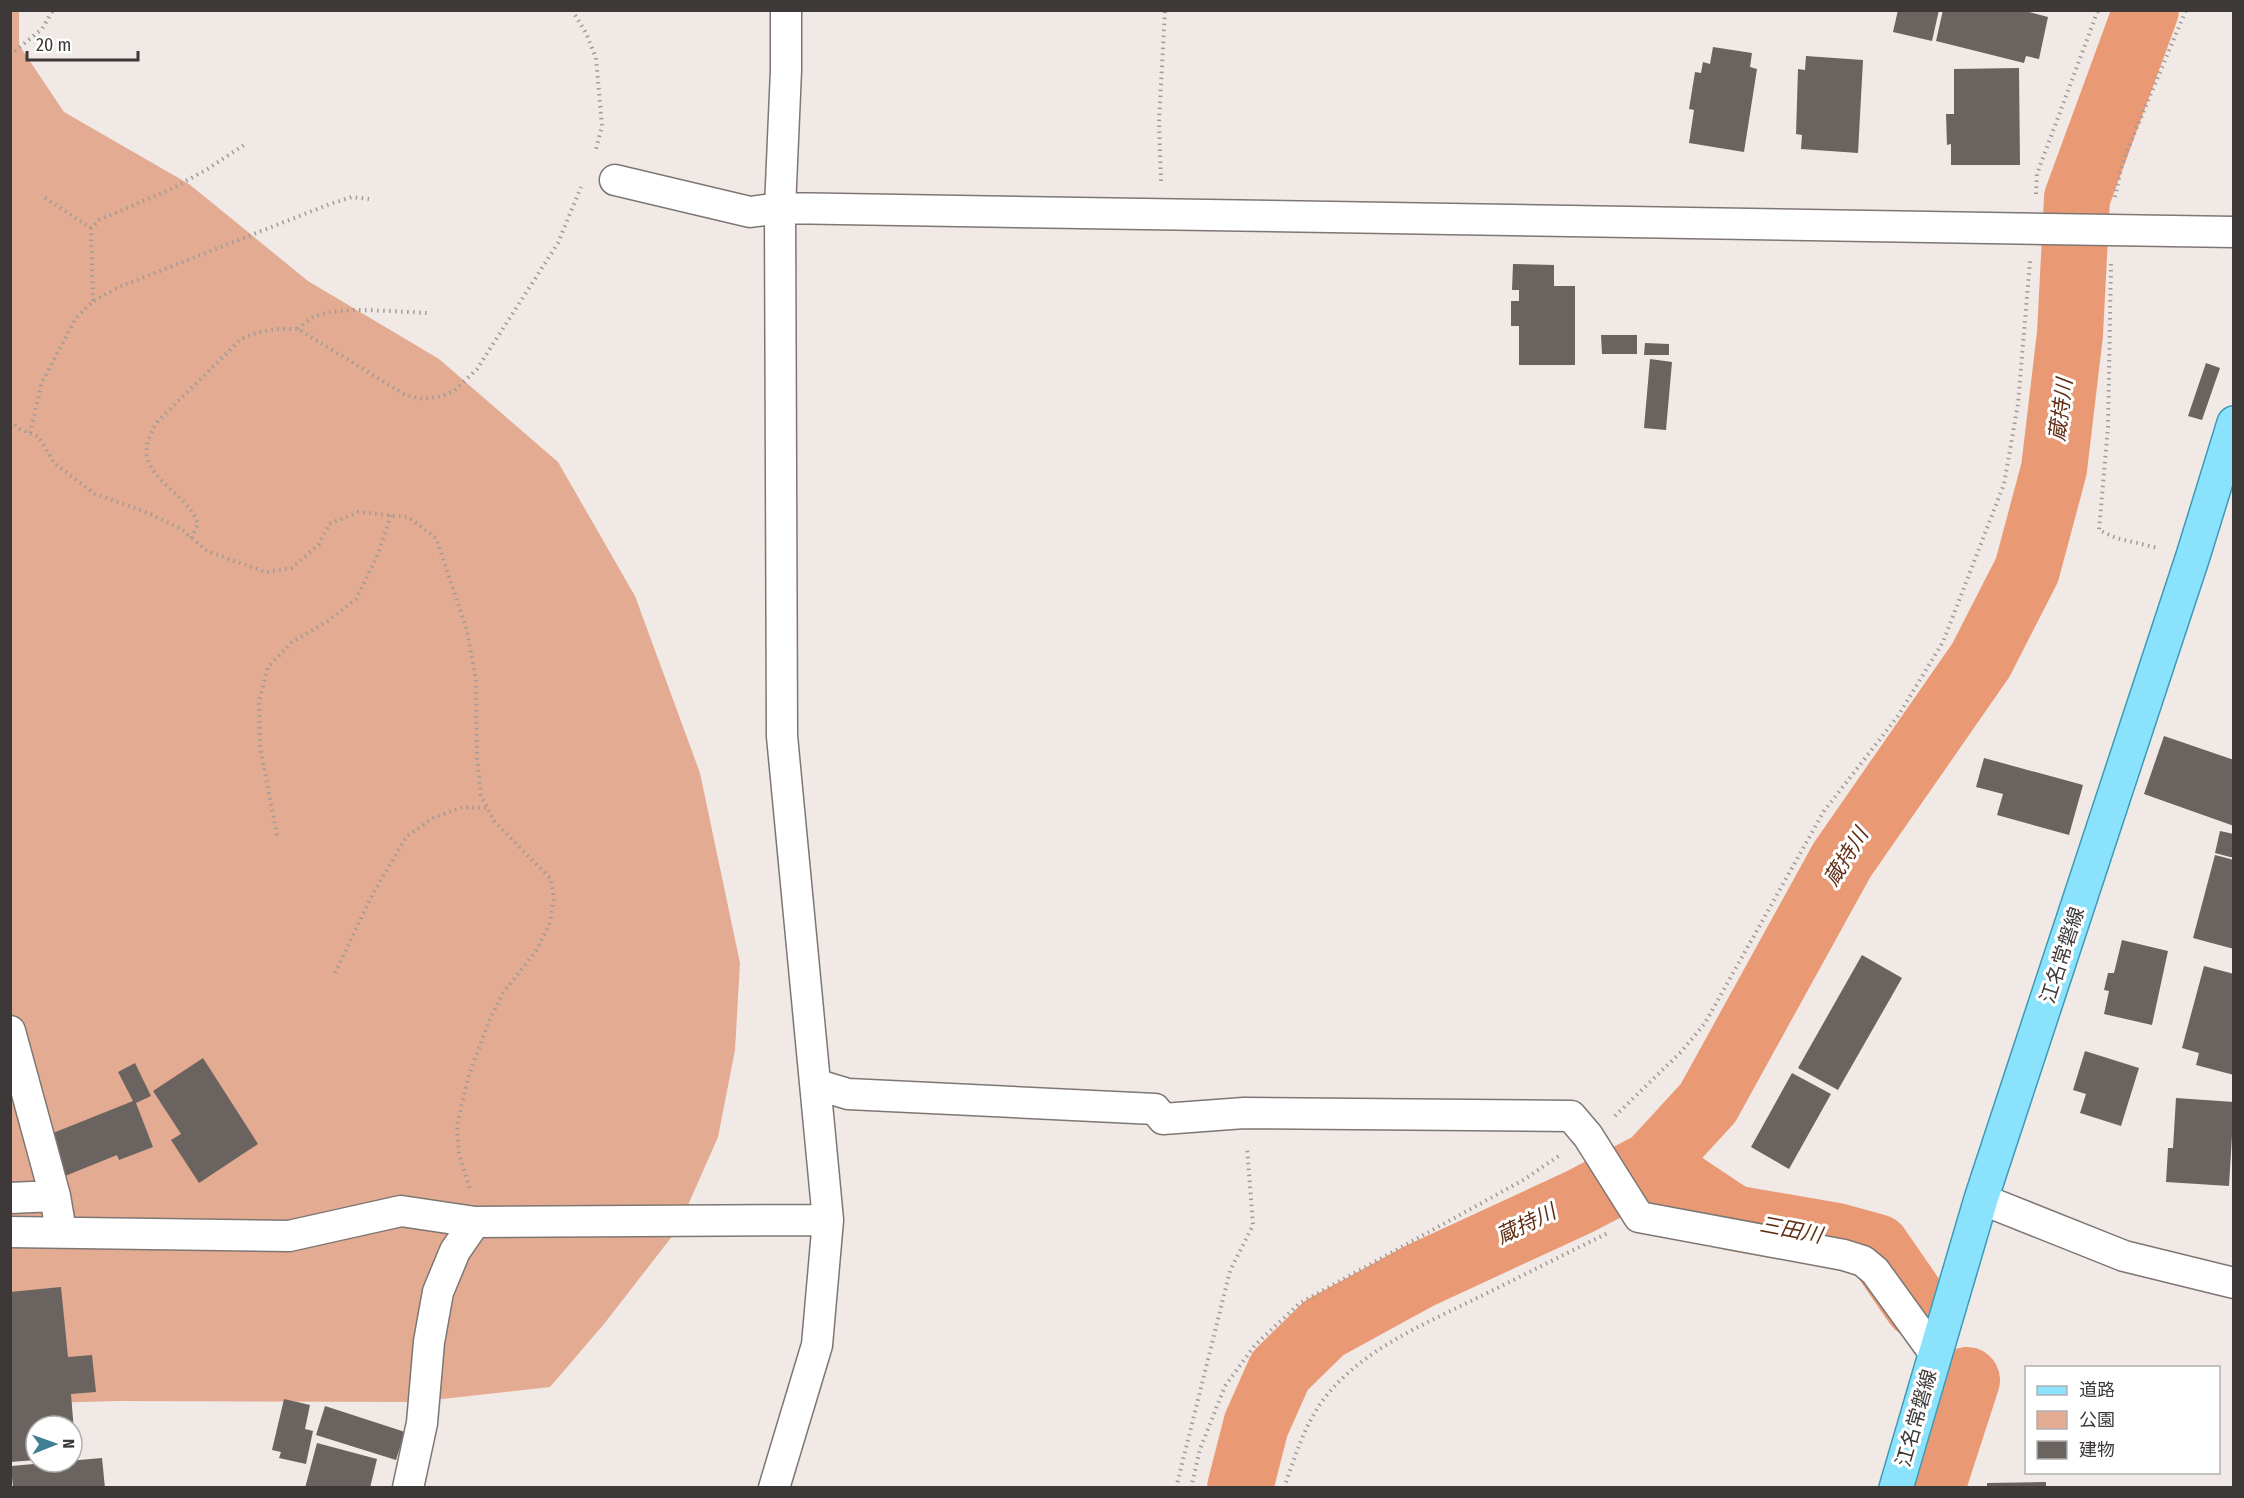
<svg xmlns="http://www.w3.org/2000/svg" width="2244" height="1498" font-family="'Fira Sans Condensed','Noto Sans JP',sans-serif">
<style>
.green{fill:#e3ac92}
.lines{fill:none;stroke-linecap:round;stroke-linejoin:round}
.river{stroke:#e99a75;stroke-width:66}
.building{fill:#6b6360}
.minor-casing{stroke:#7e7673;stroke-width:33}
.primary-casing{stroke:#3d9ab6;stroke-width:36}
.path{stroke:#a19a98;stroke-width:4;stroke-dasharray:1.5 4.5;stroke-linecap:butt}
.minor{stroke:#fff;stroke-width:30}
.primary{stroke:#8be2fc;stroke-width:33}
.labels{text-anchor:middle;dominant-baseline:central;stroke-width:6;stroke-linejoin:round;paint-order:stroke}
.street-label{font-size:20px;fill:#3d3938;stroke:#fff}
.water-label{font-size:21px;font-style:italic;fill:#622f15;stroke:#fff}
</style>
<rect width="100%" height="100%" fill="#f1e9e5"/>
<path class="green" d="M19,10v35l45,67 125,72 119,97 131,78 119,103 77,134 65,177 40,190 -5,87 -17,87 -41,93 -73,94 -54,63 -135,15 -297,-1 -107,3 -1,-1393z"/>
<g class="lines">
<path class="river" d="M1652,1164l81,54 104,18 40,11 40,58
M1240,1488l16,-63 24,-54 44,-43 95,-52 160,-74 73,-38 56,-61 134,-243 139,-200 46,-90 27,-101 16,-135 7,-136 69,-188
M1932,1488l35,-108"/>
</g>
<path class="building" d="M1898,10h41l-7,31 -39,-9z
M1943,10h78l27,7 -9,42 -13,-3 -2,7 -88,-22z
M1713,47l39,6 -2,14 7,2 -13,83 -55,-9 5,-33 -5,-1 6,-37 6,1 2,-11 7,2z
M1806,56l57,4 -5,93 -57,-4 1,-14 -6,-1 2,-65 7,1z
M2019,68l1,97h-69v-21l-4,1 -1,-31h8v-45z
M1513,264l41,1v21h21v79h-56v-39h-8v-25h8v-11h-7z
M1601,335h36v19h-35z
M1645,343l24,1v11h-25z
M1650,359l22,3 -6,68 -22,-2z
M2206,363l14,5 -18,52 -14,-4z
M2164,736l70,24v66l-90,-32z
M1984,758l99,27 -14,50 -72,-20 6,-21 -27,-7z
M2220,831l14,3v24l-19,-5z
M2215,855l19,5v89l-41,-11z
M2122,940l46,11 -16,74 -48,-11 5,-23 -5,-1 4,-17h6z
M1862,955l40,23 -64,112 -40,-22z
M2204,966l30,8v101l-38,-10 3,-12 -17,-5z
M2085,1051l54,17 -18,58 -41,-13 6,-19 -13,-4z
M203,1058l55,86 -59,39 -28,-43 10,-6 -28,-43z
M135,1063l16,33 -15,7 17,44 -34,13 -2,-5 -52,21 -17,-41 85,-34 -15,-29z
M1792,1073l39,21 -42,75 -38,-22z
M2176,1098l58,4 -5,84 -63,-4 2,-34h5z
M61,1287l7,70 24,-2 4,37 -25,2 5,62h-4v-30h-36v34l-26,2v-170z
M284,1399l26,6 -5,24 8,2 -7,33 -27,-6 2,-6 -9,-2z
M325,1406l80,26 -9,28 -80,-25z
M317,1443l60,16 -7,29h-65z
M102,1458l3,30h-92l-2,-22z
M2046,1482v6h-59v-5z"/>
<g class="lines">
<g class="minor-casing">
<path id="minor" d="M615,180l135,32 30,-4 1454,24
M10,1031l45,165 6,35
M815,1084l33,10 307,15 8,10 81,-6 327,3 17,20 51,81 205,38 19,6 12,10 60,83
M10,1198l45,-2
M1981,1199l143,57 110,27
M10,1232l279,4 112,-25 74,11 353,-2
M408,1488l14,-65 7,-81 9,-50 17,-41 20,-29
M774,1488l43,-143 11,-125 -46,-484 -2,-528 6,-138v-60"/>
</g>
<g class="primary-casing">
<path id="primary" d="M1896,1488l85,-289 212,-643 41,-133"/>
</g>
<path class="path" d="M572,10l14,23 10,25 6,68 -7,27
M10,55l32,-26 11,-19
M1161,181l-2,-59 6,-112
M2036,194l1,-20 61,-164
M2115,197l6,-28 6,-18 59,-141
M45,198l46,30
M2111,264l-3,163 -9,103 17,8 42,10
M93,301l-2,-73 8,-8 72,-31 35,-19 38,-25
M298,329c6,-5 13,-12 20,-14 27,-9 80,-3 110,-2
M10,421l10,8 19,8 15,26 41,31 48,17 37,17 27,23 58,21 27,-4 27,-24 10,-20 29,-12 50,5 28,21 31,92 9,51 1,77 4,37 13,26 57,58 3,20 -5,26 -13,26 -33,42 -14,28 -21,57 -11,47 2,29 11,35
M30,433l12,-51 34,-64 17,-17 26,-14 211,-83 22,-7 17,2
M191,538l7,-14c-13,-39 -77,-49 -40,-103l83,-82 18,-7 17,-3h22l106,65 18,5 20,-3 12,-5 23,-22 81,-126 23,-56
M277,835l-17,-88 -1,-46 9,-34 24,-25 36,-21 28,-22 22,-45 13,-39
M335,973l37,-78 35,-59 28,-19 28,-10 24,1
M1615,1116l66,-64 24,-29 119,-212 74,-95 45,-74 61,-158 14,-80 12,-143
M1176,1488l54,-217 23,-46 -6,-78
M1191,1488l9,-39 25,-63 30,-41 45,-42 225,-124 35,-24
M1284,1488c11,-31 20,-62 39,-88 38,-50 98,-74 152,-101 45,-22 90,-45 135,-67"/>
<use href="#minor" class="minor"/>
<use href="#primary" class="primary"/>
</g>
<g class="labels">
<g class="street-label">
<text transform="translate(2062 955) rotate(-72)">江名常磐線</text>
<text transform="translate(1916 1418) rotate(-74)">江名常磐線</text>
</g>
<g class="water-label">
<text transform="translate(2061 410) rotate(-83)">蔵持川</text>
<text transform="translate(1846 857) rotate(-58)">蔵持川</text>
<text transform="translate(1526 1224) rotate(-26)">蔵持川</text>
<text transform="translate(1791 1230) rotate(11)">三田川</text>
</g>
</g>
<rect width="2244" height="1498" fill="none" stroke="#3d3938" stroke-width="24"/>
<rect x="2025" y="1366" width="195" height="108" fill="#ffffff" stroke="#b1b0af" stroke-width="1.5"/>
<rect x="2037" y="1386" width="30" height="9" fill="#8be2fc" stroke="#b1b0af" stroke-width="1.5"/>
<text x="2079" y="1396" font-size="18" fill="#3d3938">道路</text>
<rect x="2037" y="1411" width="30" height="18" fill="#e3ac92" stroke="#b1b0af" stroke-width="1.5"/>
<text x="2079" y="1426" font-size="18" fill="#3d3938">公園</text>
<rect x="2037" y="1441" width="30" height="18" fill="#6b6360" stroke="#b1b0af" stroke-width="1.5"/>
<text x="2079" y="1456" font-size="18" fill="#3d3938">建物</text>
<g transform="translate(54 1444) rotate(89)"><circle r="28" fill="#ffffff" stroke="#b1b0af" stroke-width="1.5"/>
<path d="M0-4.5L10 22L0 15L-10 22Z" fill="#407e94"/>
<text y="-9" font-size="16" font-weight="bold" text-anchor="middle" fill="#3d3938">N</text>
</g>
<path d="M27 51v9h111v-9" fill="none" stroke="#3d3938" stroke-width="3"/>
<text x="36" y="51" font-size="18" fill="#3d3938" stroke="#ffffff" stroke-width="4.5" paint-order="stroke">20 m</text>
</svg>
